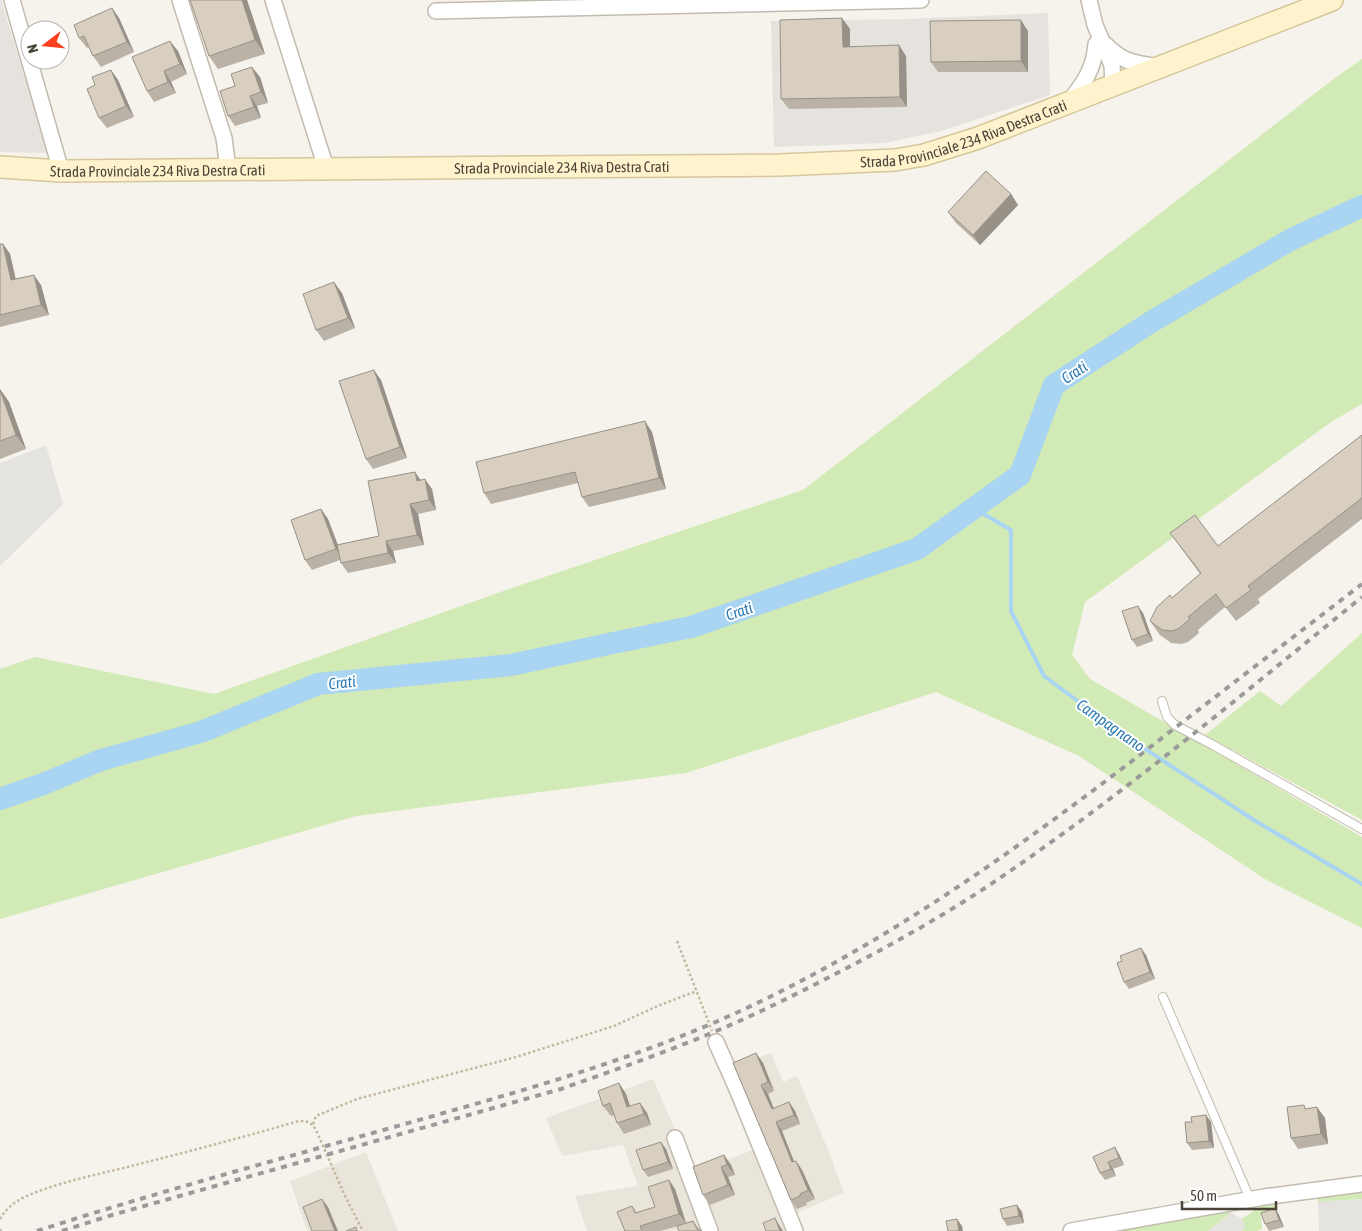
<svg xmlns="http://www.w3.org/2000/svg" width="1362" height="1231" font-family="'Asap Condensed',sans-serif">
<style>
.residential{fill:#eae5da}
.industrial{fill:#e6e2dd}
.green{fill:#d2eab5}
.parking{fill:#e5e3e0}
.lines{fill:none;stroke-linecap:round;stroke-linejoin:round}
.stream{stroke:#a9d4f2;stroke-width:4}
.river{stroke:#a9d4f2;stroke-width:22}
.service-casing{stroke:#c2bbae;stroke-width:10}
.minor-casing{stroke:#c2bbae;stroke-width:18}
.secondary-casing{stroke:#d6c79b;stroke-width:24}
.path{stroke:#c4b79f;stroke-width:2.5;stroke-dasharray:2.5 2.5;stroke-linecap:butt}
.service{stroke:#fff;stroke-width:8}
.minor{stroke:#fff;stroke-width:15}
.secondary{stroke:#fff3cd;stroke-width:21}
.rail{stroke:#9a9a9a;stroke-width:4;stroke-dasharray:6 6;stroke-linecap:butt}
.wall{fill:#bab2a6}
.shaded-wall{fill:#979187}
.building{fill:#d8cfc1;stroke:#979187}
.labels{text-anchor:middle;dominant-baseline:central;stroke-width:4;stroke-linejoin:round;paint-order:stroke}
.street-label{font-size:15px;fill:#4b4439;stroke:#fff}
.water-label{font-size:16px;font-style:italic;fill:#2e7ab2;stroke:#fff}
</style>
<rect width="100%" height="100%" fill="#f6f3ec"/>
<path class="residential" d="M771,1053l12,29 14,-6 32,76 15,41 -52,22 6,16h-211l-12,-35 63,-10 -15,-41 -61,11 -16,-38 107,-39 41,94 61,-24 -30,-79z
M366,1152l32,79h-91l-17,-50z"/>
<path class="industrial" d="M0,0h1l47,153 -48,-1z
M1048,13l2,82 -109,36 -56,12 -111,4 -3,-126 137,-2z"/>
<path class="green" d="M1362,59v345l-31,18 -246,180 -13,53 18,24 272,158v91l-97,-49 -186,-123 -143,-64 -250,81 -330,43 -356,103v-250l35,-12 179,37 292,-104 297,-100 532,-412z
M1362,633v187l-157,-85 55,-44 21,15z
M1362,1191v8l-44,3 -1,-7z
M1273,1200l4,9 -16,6 1,14 -5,2h-16l4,-3 -3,-9 24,-17z
M1228,1210l2,2 -1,3 -21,16h-115z"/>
<path class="parking" d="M46,445l17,59 -63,62v-103z
M1362,1199v32h-43l-1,-29z
M1230,1212l12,7 3,9 -4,3h-33l18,-13z"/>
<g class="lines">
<path class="stream" d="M956,521l26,-8 29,17v81l33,65 78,58 135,88 105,62"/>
<path class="river" d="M0,799l43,-15 58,-24 100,-28 117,-48 193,-19 102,-22 78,-16 226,-78 103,-74 34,-90 97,-63 139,-82 72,-34"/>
<g class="service-casing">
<path id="service" d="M1162,701l5,16 8,8 38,20 149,84
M1163,997l87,202"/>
</g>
<g class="minor-casing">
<path id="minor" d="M12,0l49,171
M180,0l44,138 4,31
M273,0l53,168
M1089,0l6,25 17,40 1,21
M436,11l485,-11
M1106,45c17,18 30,18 53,22
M1069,102c15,-19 25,-33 27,-58
M716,1042l21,47 58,142
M675,1138l35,93
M1071,1231l193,-34 98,-13"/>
</g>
<g class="secondary-casing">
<g id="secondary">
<path id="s1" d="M0,167l61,4 719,-6 115,-5 29,-5 54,-17 354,-138"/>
</g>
</g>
<path class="path" d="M677,941l35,90
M313,1124l3,-8 41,-17 159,-42 98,-31 46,-21 37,-14
M0,1219c7,-12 17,-19 29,-24 36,-15 77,-22 114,-32 52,-13 104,-27 156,-42 9,0 13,2 17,9l30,68 17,33
M0,1229l1,2"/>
<use href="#service" class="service"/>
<use href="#minor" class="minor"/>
<use href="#secondary" class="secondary"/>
<path class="rail" d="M37,1231c129,-42 259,-76 389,-113 99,-28 197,-56 292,-97 151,-66 287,-163 418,-263 75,-58 151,-116 226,-174
M62,1231l50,-16 449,-126c54,-19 108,-38 160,-60 31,-13 61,-28 91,-43 59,-30 118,-62 173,-98 132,-88 254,-191 377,-291"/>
</g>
<path class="wall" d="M247,0l18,54 -47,15 -9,-13z
M112,8l7,10 15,34 -33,15 -8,-11 -4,-9 -2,1 -8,-10z
M842,18l8,11v17l56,10 1,51 -118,2 -8,-10z
M1028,31v41h-90l-7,-10z
M178,51l9,23 -16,8 5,11 -22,9 -7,-11z
M111,70l7,10 16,37 -27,11 -8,-10 -4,-33z
M260,77l8,26 -11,3 4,12 -26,8 -7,-10 7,-30z
M1011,194l7,11 -38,40 -24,-22 -8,-11z
M0,244h3l7,10 6,25 25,6 8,30 -49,12z
M342,293l13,35 -31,13 -8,-11z
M381,380l26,78 -34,11 -7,-10z
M0,389l9,13 17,47 -26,10z
M652,432l14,57 -77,18 -7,-10 -4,-14 -87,21 -7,-11z
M1362,435v84l-104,80 2,4 -24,18 -11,-14 -27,23 1,3 -11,9 -7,2 -10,-1 -11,-8 -10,-14 22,-23 28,-24 -30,-41 48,13z
M420,480l12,9 4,21 -18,4 6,31 -31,6 3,12 -48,10 -7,-10 -1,-3 -28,10 -7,-10 16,-51 7,10 10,26 41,-9z
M1143,613l10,28 -16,6 -5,-7z
M1146,955l9,24 -26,10 -5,-7z
M756,1053l7,10 11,28 -6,3 6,15 15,-7 6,9 5,13 -18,7 12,30h2l6,9 13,29 -9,4 1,2 -10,4 -6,-9 -58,-137z
M619,1083l7,11 4,12 10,-3 7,10 4,12 -27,9 -7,-11 -3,-8 -3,1 -8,-10z
M1307,1109l18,9 3,26 -30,5 -7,-11z
M1206,1115l5,7 3,26 -22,2 -5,-7 5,-21z
M666,1149l7,20 -25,8 -5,-7z
M1119,1154l5,11 -11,4 3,7 -11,4 -5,-7 -7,-16z
M724,1155l7,10 4,10 -7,2 7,18 -25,10 -7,-10z
M669,1180l6,9 11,34 7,-2 7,9 -22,-4 -18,5h-36h1l7,-25 5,7 18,-6z
M1017,1205l5,7 2,11 -17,3 -4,-7z
M1275,1208l4,7 5,12 -15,4 -4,-7z"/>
<path class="shaded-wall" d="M242,0h5l18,54 -10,-14z
M112,8l7,10 15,34 -7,-10z
M842,18l8,11v28l-7,-10z
M1021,20l7,11v41l-7,-11z
M170,41l8,10 9,23 -7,-10z
M899,45l7,11 1,51 -7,-10z
M252,67l8,10 8,26 -7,-11z
M111,70l7,10 16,37 -8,-11z
M164,71l7,11 5,11 -8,-11z
M250,96l7,10 4,12 -7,-11z
M1011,194l7,11 -38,40 -7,-10z
M3,244l7,10 8,37 -7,-11z
M34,275l7,10 8,30 -8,-10z
M334,282l8,11 13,35 -7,-10z
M374,370l7,10 26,78 -7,-11z
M0,389l9,13 17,47 -10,-14z
M645,421l7,11 14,57 -7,-11z
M415,472l7,10 -5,-1z
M425,479l7,10 4,21 -7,-10z
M410,504l8,10 6,31 -7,-10z
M321,509l7,10 15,40 -7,-10z
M386,541l7,10 3,12 -8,-10z
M1138,606l5,7 10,28 -5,-7z
M1141,948l5,7 9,24 -5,-7z
M756,1053l7,10 11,28 -6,-9z
M619,1083l7,11 8,24 -7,-11z
M761,1085l7,9 10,25 -6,-10z
M789,1102l6,9 5,13 -6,-9z
M640,1103l7,10 4,12 -7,-11z
M1317,1107l8,11 3,26 -7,-10z
M1206,1115l5,7 3,26 -5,-7z
M776,1122l6,9 16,41 -6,-10z
M661,1142l5,7 7,20 -5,-7z
M1115,1147l4,7 5,11 -5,-7z
M724,1155l7,10 4,10 -8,-10z
M796,1161l6,9 13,29 -7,-9z
M1108,1162l5,7 3,7 -5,-7z
M721,1167l7,10 7,18 -7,-10z
M669,1180l6,9 11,34 -7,-9z
M322,1199l6,8 10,24h-3z
M1017,1205l5,7 2,11 -5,-7z
M1275,1208l4,7 5,12 -5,-7z
M775,1218l6,10 2,3h-3z
M957,1219l5,7 1,5h-4z"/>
<path class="building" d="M190,0h52l13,40 -46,16z
M112,8l15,34 -34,14 -9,-20 -5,2 -5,-13z
M842,18l1,29 56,-2 1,52 -119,2 -1,-79z
M1021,20v41l-90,1 -1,-41z
M170,41l10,23 -16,7 4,11 -21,9 -15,-34z
M252,67l9,25 -11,4 4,11 -26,9 -8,-25 15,-5 -4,-12z
M111,70l15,36 -27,12 -12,-29 8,-4 -3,-8z
M986,171l25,23 -38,41 -25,-23z
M0,244h3l8,36 23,-5 7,30 -41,10z
M334,282l14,36 -32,12 -13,-36z
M374,370l26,77 -34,12 -27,-78z
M0,390l16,45 -16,6z
M645,421l14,57 -77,19 -7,-25 -91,21 -8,-31z
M1362,435v63l-114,88 3,4 -25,18 -10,-14 -28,23 2,2 -12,10 -6,2 -10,-1 -12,-9 7,-14 13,-12 2,3 29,-25 -31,-40 25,-18 23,31z
M415,472l2,9 8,-2 4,21 -19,4 7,31 -31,6 2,12 -47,10 -4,-18 42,-9 -11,-55z
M321,509l15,40 -31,11 -14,-40z
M1138,606l10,28 -16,6 -10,-29z
M1141,948l9,24 -26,10 -7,-19 5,-2 -2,-5z
M756,1053l12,29 -7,3 11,24 17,-7 5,13 -18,7 16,40 4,-1 12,29 -8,4v2l-9,4 -58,-137z
M619,1083l8,24 13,-4 4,11 -27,9 -7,-20 -7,3 -5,-15z
M1304,1105l1,4 12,-2 4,27 -30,4 -4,-31z
M1206,1115l3,26 -22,2 -2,-21h7l-1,-5z
M661,1142l7,20 -25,8 -7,-20z
M1115,1147l4,11 -11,4 3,7 -11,4 -7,-16z
M724,1155l3,10 -6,2 7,18 -25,10 -10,-28z
M669,1180l10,34 -39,12 2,5h-18h1l-8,-19 15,-6 3,7 20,-6 -7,-20z
M322,1199l13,32h-23l-9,-24z
M1017,1205l2,11 -16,3 -3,-10z
M1275,1208l4,12 -14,4 -4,-11z
M775,1218l5,13h-14l-3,-8z
M957,1219l2,12h-11l-2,-10z
M693,1221l4,8 5,2h-23l-2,-5z
M356,1227l1,4h-11z"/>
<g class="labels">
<g class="street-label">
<text stroke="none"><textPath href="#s1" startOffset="968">Strada Provinciale 234 Riva Destra Crati</textPath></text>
<text stroke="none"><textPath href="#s1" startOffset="562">Strada Provinciale 234 Riva Destra Crati</textPath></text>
<text stroke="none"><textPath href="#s1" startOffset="158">Strada Provinciale 234 Riva Destra Crati</textPath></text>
</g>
<g class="water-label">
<text transform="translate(1074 372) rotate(-33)">Crati</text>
<text transform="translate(739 611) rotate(-19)">Crati</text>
<text transform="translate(342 682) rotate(-6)">Crati</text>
<text transform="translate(1111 725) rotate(35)">Campagnano</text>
</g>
</g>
<g transform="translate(45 45) rotate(254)"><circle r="24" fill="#ffffff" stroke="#b7b4b0"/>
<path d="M0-4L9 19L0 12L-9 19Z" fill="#fc3f1d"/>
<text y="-8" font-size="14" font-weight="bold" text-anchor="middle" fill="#4b4439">N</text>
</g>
<path d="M1182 1201v8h94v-8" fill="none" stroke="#4b4439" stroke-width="2.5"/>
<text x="1190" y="1201" font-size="15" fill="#4b4439" stroke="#ffffff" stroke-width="4" paint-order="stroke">50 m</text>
</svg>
